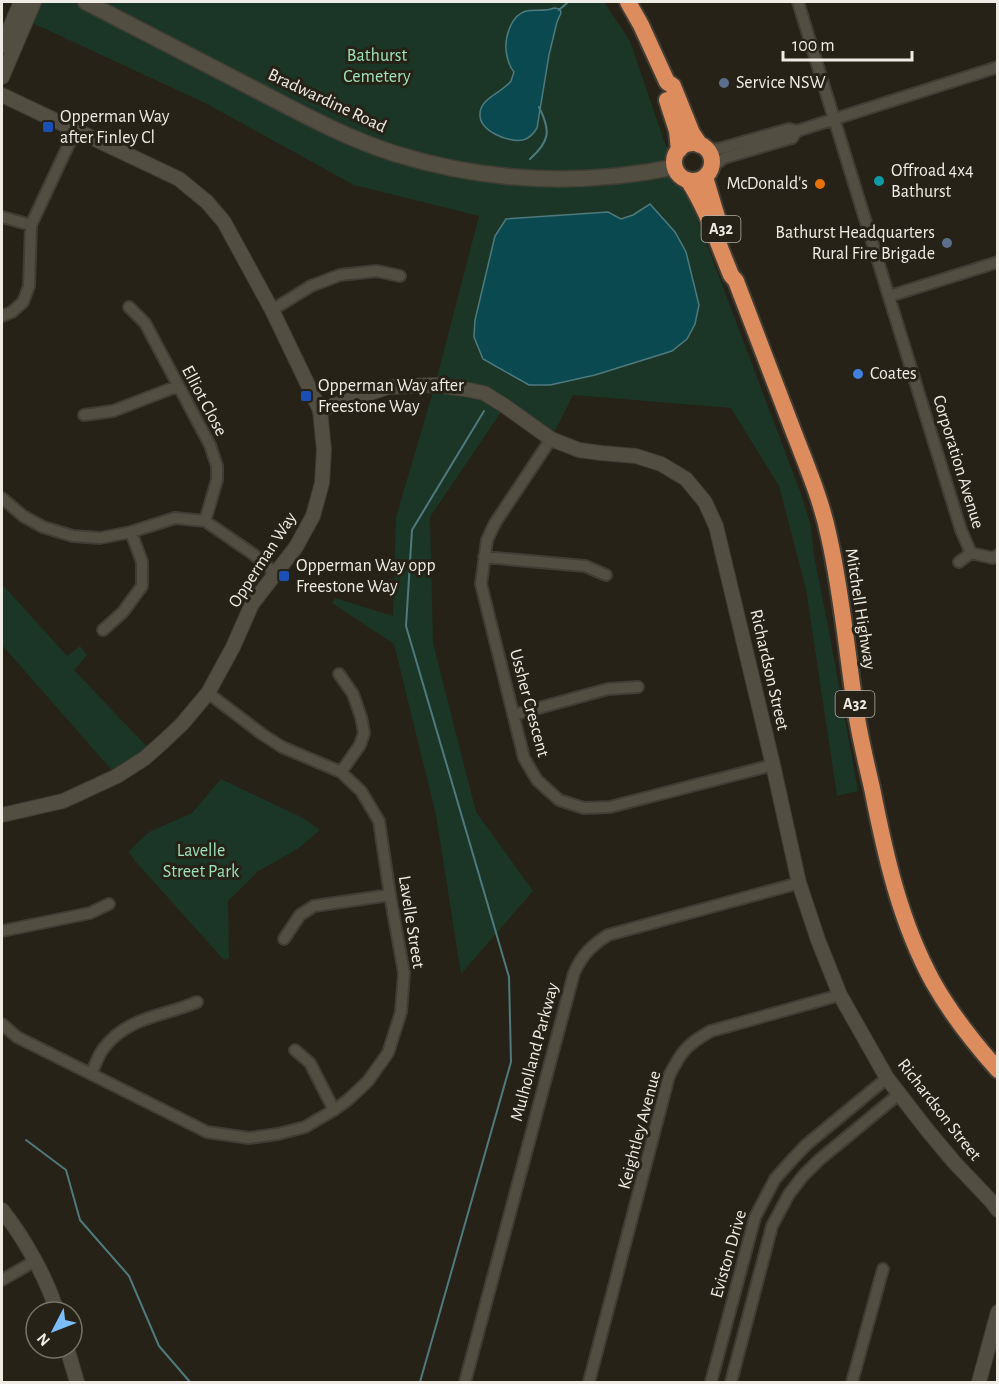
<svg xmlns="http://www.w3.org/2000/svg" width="999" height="1384" font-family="'Alegreya Sans',sans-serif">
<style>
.green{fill:#1b3626}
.water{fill:#0a4950;stroke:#4f7a7d;stroke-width:1.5}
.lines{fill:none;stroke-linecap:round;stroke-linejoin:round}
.stream{stroke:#4f7a7d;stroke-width:2}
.minor-casing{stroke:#403d35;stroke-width:14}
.tertiary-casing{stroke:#403d35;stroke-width:16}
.secondary-casing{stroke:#403d35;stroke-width:18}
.trunk-casing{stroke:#403d35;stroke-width:20}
.minor{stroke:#524e42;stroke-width:10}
.tertiary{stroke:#524e42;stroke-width:14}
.secondary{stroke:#524e42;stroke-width:15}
.trunk{stroke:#dc8c5d;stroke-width:16}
.service-dot{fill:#5c6f8a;stroke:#262217;stroke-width:2}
.transit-dot{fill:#1a4fb4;stroke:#262217;stroke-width:2}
.culture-dot{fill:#0f9aa8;stroke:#262217;stroke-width:2}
.food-dot{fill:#e8710a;stroke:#262217;stroke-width:2}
.shop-dot{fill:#3f7fe0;stroke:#262217;stroke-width:2}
.labels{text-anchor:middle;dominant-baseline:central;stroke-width:6;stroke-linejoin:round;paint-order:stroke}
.shield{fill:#262217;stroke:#b3afa7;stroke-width:1.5}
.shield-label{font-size:16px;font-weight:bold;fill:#efece5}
.park-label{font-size:18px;fill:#9ee3b9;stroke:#262217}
.poi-label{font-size:18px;fill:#efece5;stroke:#262217;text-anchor:start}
.street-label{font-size:18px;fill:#efece5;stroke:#262217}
</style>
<rect width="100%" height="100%" fill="#262217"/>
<path class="green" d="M34,2h570l26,39 34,100 23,51 113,299 11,35 3,30 14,70 30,165 -21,5 -31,-207 -27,-103 -48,-78 -158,-13 -22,44 -46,-33 -75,111 3,126 43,169 57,79 -72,83 -25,-159 -42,-171 -62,-41 3,-5 58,18 3,-99 39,-132 44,-169 -125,-31 -149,-82 -179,-83z
M2,584l65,72 13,-10 7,9 -13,15 78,82 -35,24 -115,-131z
M221,779l82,39 17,12 -21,18 -42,24 -29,29 1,57 -5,2 -88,-98 -8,-10 21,-20 43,-19z"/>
<path class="water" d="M554,8l6,1 1,4 -4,9 -8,33 -12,73c-3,5 -7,10 -14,12 -14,3 -44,-9 -43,-26 0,-16 22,-21 31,-33 1,-3 2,-6 3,-9 -5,-6 -7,-13 -8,-22 -1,-13 5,-35 20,-39 9,-2 19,1 28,-3z
M650,204l25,28 11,20 13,53 -4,19 -8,15 -15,12 -77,24 -45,10h-21l-46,-26 -9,-22 1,-17 20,-84 11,-17 102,-7 13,7 12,-4z"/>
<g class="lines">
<path class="stream" d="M559,10l9,-8
M530,159c20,-18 21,-28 9,-52
M26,1140l40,30 14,50 49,56 30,70 31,36
M420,1382l91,-320 -2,-85 -103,-351 6,-96 72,-119"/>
<g class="minor-casing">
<path id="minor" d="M798,2l163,528 10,23 22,5 5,-3
M705,148l13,1 71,-20 8,2 201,-64
M711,168l13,-10 68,-20 5,-7
M2,217l29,8
M890,296l108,-34
M129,307l16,16 65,122 7,21v14l-12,41
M272,310l39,-24 29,-11 37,-4 23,5
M2,316l10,-4 11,-10 6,-16 2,-61 44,-94
M84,415l29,-4 65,-25
M551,439l-56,84 -8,17 -6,44 43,174 13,22 22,20 25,8 26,-1 163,-42
M2,498l21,18 20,11 30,9 27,2 31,-6 44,-14 30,3 48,33 22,19
M484,557l101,9 21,9
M959,562l12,-9
M103,630l20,-18 19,-26v-24l-11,-30
M339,674l14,20 8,23 3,16 -4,12 -19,27
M513,715l95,-26 30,-2
M2,931l88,-18 19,-9
M284,939l16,-24 14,-9 76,-11
M2,1024l15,13 190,95 42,6 29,-4 27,-7 29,-17 15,-11 19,-18 20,-28 13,-41 3,-39 -14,-78 -11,-74 -18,-30 -20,-19 -59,-25 -20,-13 -54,-41
M295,1050l15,13 24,47
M91,1074c4,-8 7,-18 12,-25 25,-33 59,-32 94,-47
M2,1280l33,-19
M465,1382l109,-409c8,-18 18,-28 34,-38l191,-52
M589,1382l80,-306c12,-24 18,-32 42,-45l129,-36
M711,1382l44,-165 20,-38 15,-17 16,-17 81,-67
M731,1382l41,-156 17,-32 14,-18 16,-16 80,-66
M852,1382l31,-113"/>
</g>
<g class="tertiary-casing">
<path id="tertiary" d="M2,46l19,-44
M2,77l32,-75
M2,95l177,84 28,23 17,20 48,88 48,100 4,40 -2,33 -9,33 -17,31 -44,57 -19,43 -25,46 -26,31 -18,17 -19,17 -28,18 -54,25 -61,14
M320,410l68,-23 47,-2 29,4 20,4 21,13 46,33 28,11 22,3 35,3 25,8 25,15 19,23 11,24 57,239 26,118 19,57 22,55 47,83 41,53 26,31 37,39 7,9
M2,1210c22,28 45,68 55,102
M67,1348l10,34
M979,1382l19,-70"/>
</g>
<g class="secondary-casing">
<path id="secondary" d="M86,2c58,30 116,60 174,90 44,23 88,47 136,62 91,28 186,32 279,13"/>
</g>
<g class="trunk-casing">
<path id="trunk" d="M628,2l13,23 26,57 6,4 19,47 8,12
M667,100l10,31 2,19
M674 162a19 19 0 1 1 38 0a19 19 0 1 1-38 0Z
M705,177l12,40
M688,180c19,29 30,64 43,95l5,6c18,48 37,96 55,144 14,37 30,73 38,112 13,57 18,117 27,175 4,26 10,50 16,76 13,66 28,134 61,194 18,32 40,60 65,88"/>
</g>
<use href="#minor" class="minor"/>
<use href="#tertiary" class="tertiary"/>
<use href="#secondary" class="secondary"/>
<use href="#trunk" class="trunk"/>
</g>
<g class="service-dot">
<circle cx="724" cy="83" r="6"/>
<circle cx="947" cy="243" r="6"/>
</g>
<g class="transit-dot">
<rect x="42" y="121" width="12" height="12" rx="3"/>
<rect x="300" y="390" width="12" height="12" rx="3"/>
<rect x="278" y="570" width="12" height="12" rx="3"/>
</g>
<circle class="culture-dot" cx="879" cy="181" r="6"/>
<circle class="food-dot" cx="820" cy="184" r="6"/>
<circle class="shop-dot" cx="858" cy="374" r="6"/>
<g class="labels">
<g class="shield">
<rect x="701.5" y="216" width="39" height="26" rx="4.5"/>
<rect x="835.5" y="691" width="39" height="26" rx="4.5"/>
</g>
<g class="shield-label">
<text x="721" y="229">A32</text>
<text x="855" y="704">A32</text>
</g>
<g class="park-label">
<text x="377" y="56">Bathurst<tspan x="377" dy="21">Cemetery</tspan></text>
<text x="201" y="851">Lavelle<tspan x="201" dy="21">Street Park</tspan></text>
</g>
<g class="poi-label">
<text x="736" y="83">Service NSW</text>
<text x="60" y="117">Opperman Way<tspan x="60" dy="21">after Finley Cl</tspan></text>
<text x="891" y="171">Offroad 4x4<tspan x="891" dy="21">Bathurst</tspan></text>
<text x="808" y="184" text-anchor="end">McDonald's</text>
<text x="935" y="233" text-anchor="end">Bathurst Headquarters<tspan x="935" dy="21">Rural Fire Brigade</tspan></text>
<text x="870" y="374">Coates</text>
<text x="318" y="386">Opperman Way after<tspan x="318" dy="21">Freestone Way</tspan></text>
<text x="296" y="566">Opperman Way opp<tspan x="296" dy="21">Freestone Way</tspan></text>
</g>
<g class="street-label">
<text transform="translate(327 101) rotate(25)">Bradwardine Road</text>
<text transform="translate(204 401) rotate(62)">Elliot Close</text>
<text transform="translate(958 462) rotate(73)">Corporation Avenue</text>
<text transform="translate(263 560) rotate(-57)">Opperman Way</text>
<text transform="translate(860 609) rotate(81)">Mitchell Highway</text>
<text transform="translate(769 670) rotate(77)">Richardson Street</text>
<text transform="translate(529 703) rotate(75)">Ussher Crescent</text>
<text transform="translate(411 922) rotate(81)">Lavelle Street</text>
<text transform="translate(535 1052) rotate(-75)">Mulholland Parkway</text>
<text transform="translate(939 1110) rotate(52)">Richardson Street</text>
<text transform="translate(640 1130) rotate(-75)">Keightley Avenue</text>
<text transform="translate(729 1254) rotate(-74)">Eviston Drive</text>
</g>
</g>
<rect width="999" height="1384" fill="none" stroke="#efece5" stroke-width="6"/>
<g transform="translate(54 1330) rotate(228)"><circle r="28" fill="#262217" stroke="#767369" stroke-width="1.5"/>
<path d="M0-4.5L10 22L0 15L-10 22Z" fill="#7cbef9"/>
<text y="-9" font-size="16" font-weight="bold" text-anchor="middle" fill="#efece5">N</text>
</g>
<path d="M783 51v9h129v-9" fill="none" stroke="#efece5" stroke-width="3"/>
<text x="792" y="51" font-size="18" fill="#efece5" stroke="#262217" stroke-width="4.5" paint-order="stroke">100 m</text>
</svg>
